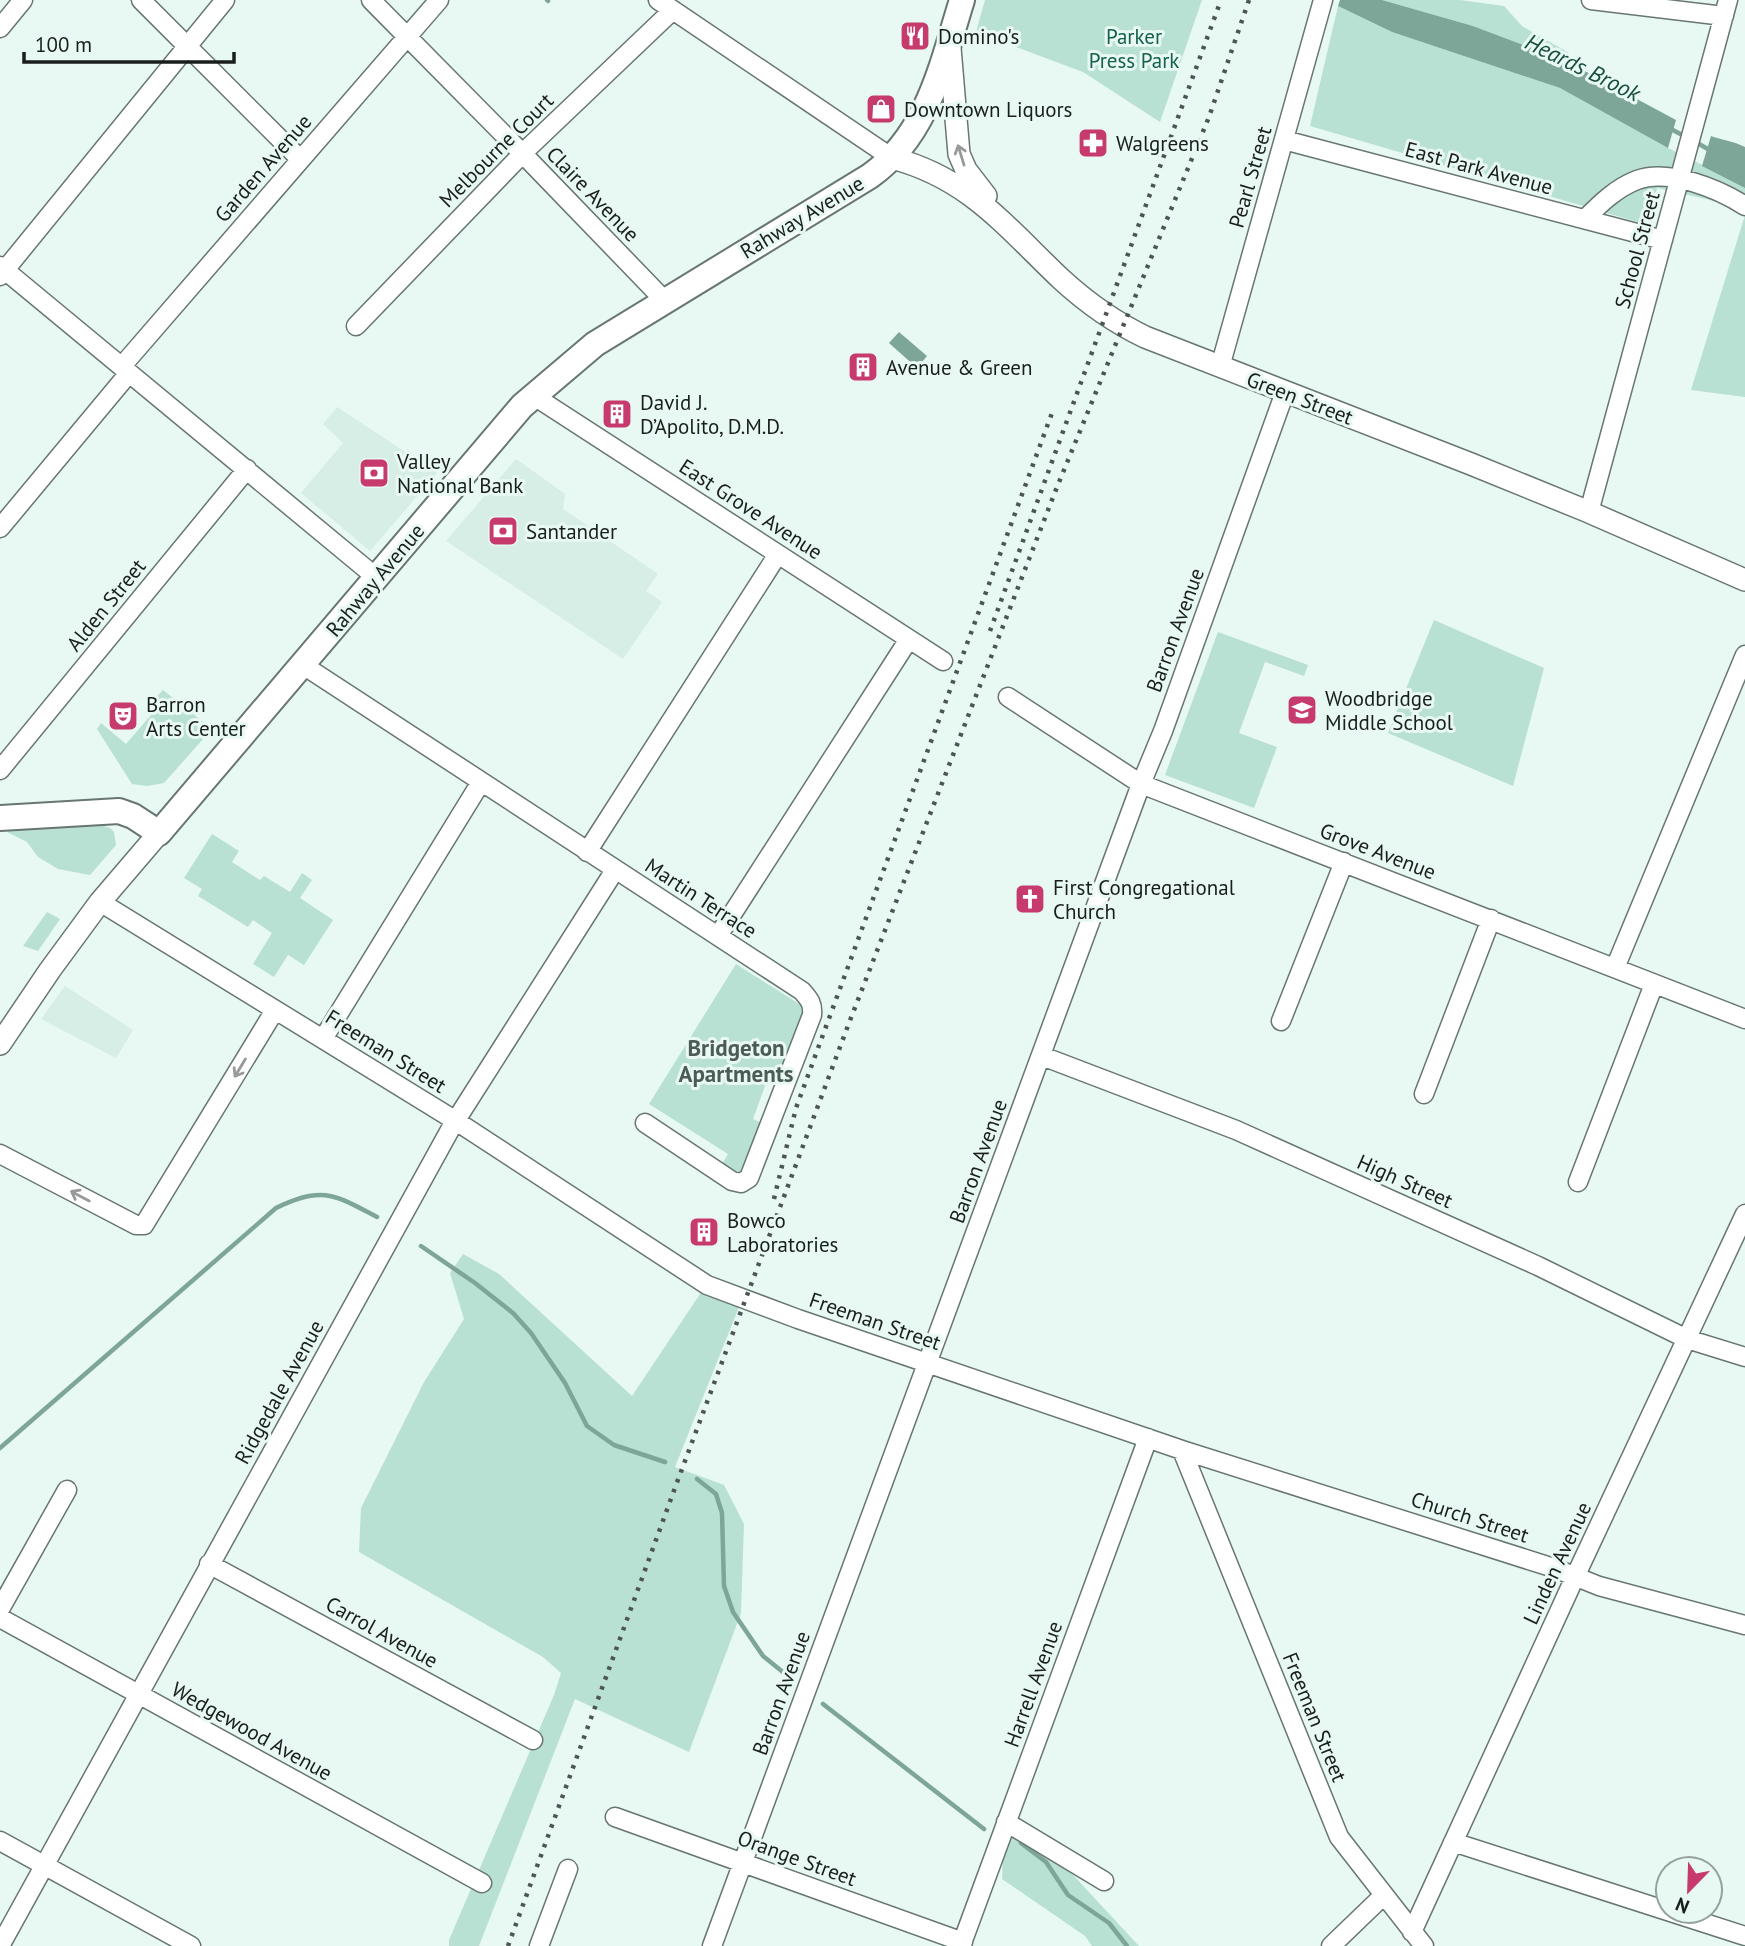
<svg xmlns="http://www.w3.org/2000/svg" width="1745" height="1946" font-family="'PT Sans',sans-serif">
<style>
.built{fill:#d6eee6}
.green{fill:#b8e1d4}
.water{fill:#7da598}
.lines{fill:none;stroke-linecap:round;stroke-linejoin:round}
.stream{stroke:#7da598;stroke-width:4.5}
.minor-casing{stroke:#687672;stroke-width:21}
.tertiary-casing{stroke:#687672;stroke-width:24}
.secondary-casing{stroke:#687672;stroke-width:28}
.minor{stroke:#fff;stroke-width:18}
.tertiary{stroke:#fff;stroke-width:21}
.secondary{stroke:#fff;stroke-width:24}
.rail{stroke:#4d5552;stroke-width:4.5;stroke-dasharray:3.5 7;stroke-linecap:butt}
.oneway{stroke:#989a99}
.labels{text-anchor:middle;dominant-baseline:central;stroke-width:6;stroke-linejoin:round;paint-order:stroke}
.poi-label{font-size:21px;fill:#191e1c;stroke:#e8f8f2;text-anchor:start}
.park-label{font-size:21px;fill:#14614f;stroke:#e8f8f2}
.street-label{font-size:21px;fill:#191e1c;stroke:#e8f8f2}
.water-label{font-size:23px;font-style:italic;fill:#174e40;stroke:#e8f8f2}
.neighbourhood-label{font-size:23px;font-weight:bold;fill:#4d5b56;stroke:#e8f8f2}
</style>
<rect width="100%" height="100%" fill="#e8f8f2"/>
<path class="built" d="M337,407l100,66 -67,78 -69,-58 42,-50 -20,-19z
M516,459l49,35 -2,15 95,65 -12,17 16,11 -39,57 -177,-118z
M65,986l68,44 -17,28 -75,-39z"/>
<path class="green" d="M985,0h217l-42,122 -77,-50 -107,-40z
M1382,0h78l44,6 18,20 47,27 -3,8 -93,-35z
M1338,6l54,26 168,56 108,60 77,38v28l-26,-12 -62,-14 -6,38 -341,-100z
M1745,215v182l-54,-7z
M1434,620l110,48 -31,118 -125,-53z
M1218,632l90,33 -4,11 -39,-14 -26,71 38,14 -23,61 -89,-33z
M163,690l49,39 -48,54 -17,3 -15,-2 -35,-55 4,-6 25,21 25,-29 -1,-11z
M96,823l14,5 4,4 2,13 -26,30 -32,-6 -20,-12 -11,-15 -24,-12z
M212,834l27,17 -7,11 28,18 4,-4 26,16 12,-19 10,7 -12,18 33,22 -29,45 -16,-10 -14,22 -21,-13 19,-31 -19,-13 -5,7 -50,-31 4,-7 -18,-11z
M47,912l13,7 -22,32 -15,-5z
M736,964l68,43 2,4 -27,70 -11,-3 -15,41 11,5 -17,47 -9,4 -16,-11 6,-10 -79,-50z
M463,1254l36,20 133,122 76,-114 35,15 -68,170 49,18 20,39 -3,89 -52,139 -114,-53 -96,247h-30v-6l105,-245 7,-22 -18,-16 -184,-105 2,-44 63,-126 40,-63 -14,-46z
M1004,1833l44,15 91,98h-47l-7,-10 -83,-57z"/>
<path class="water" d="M1340,0h42l91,26 93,35 110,59 -8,28 -108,-60 -168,-56 -54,-26z
M1711,136c11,4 22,5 34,11v41l-43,-22z
M899,332l28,24 -10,12 -28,-25z"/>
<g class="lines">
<path class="stream" d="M547,0l1,1
M1669,128l17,9
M1694,141l17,10
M421,1246l54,37 38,30 18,20 34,50 22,43 27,19 51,17
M0,1448l276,-240c46,-23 59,-13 101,9
M697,1479l19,15 6,19 2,73 9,26 30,44 26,21
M823,1704l161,125
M1021,1843l25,19 22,33 41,28 18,23"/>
<g class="minor-casing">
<path id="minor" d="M141,0l159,159
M371,0l152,154 141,146
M658,0l234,158
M1591,0l133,16
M0,28l23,-28
M1284,140l379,100
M1585,219c15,-15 31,-31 52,-39 31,-12 82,9 108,26
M0,266l377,312
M0,276l225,-276
M356,326l171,-177 146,-139
M122,366l317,-366
M1220,367l103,-367
M534,396l409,265
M1589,512l139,-512
M0,528l129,-155
M303,665l499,326c8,9 11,13 10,24l-63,163 -8,5 -9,-2 -87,-58
M1008,697l133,87 604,235
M0,770l247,-301
M587,852l191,-298
M100,902l356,219 251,164 91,34 384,131 157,387 85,109
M718,936l191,-297
M1615,968l130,-313
M1281,1021l63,-159
M323,1039l158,-257
M1042,1056l194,74 302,136 149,73 58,18
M1424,1094l67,-175
M0,1154l136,71h8l131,-215
M1578,1182l76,-198
M1182,1450l372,118 45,18 146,39
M209,1564l324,176
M0,1609l67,-119
M0,1618l482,265
M615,1817l348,125
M1006,1822l98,59
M0,1841l191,105
M1453,1842l292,94
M1412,1932l163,-355 170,-363
M0,1946l451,-818 164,-258
M539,1946l29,-77
M712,1946l429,-1162 22,-53 122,-339
M961,1946l187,-508
M1331,1946l53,-51"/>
</g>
<g class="tertiary-casing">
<path id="tertiary" d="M950,48l9,106 7,16 20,26
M892,158c77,20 114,69 169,121 25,23 53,43 84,58l326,127 118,48 156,68
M0,1044l50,-74 50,-68 59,-69"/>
</g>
<g class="secondary-casing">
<path id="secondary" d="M0,818l119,-7 14,5 26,17 363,-427 73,-62 275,-168c58,-41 72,-112 92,-176"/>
</g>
<use href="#minor" class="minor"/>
<use href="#tertiary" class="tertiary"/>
<use href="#secondary" class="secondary"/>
<path class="rail" d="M990,631l231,-631
M774,1199l22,-91 256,-695
M508,1946l168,-461 173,-462 208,-536 152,-370 40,-117"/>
</g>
<defs><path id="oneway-shaft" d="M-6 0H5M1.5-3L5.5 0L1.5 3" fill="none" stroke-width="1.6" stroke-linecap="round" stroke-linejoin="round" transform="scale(1.75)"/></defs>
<g class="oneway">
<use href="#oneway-shaft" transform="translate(961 155) rotate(-107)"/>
<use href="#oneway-shaft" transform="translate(240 1068) rotate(121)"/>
<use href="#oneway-shaft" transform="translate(80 1196) rotate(-152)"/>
</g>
<defs>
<g id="restaurant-square" transform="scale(1.575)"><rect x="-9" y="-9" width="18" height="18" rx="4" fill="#c63a6d" stroke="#e8f8f2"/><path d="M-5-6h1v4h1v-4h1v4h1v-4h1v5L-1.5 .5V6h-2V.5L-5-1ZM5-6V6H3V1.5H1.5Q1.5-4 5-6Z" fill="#fff"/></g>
<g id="shop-square" transform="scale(1.575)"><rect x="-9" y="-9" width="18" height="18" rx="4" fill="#c63a6d" stroke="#e8f8f2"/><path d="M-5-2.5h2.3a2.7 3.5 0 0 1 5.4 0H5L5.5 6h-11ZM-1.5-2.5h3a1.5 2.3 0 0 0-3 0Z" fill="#fff"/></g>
<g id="pharmacy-square" transform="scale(1.575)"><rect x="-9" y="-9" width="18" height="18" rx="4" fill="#c63a6d" stroke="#e8f8f2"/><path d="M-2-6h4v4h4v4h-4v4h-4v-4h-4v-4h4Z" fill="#fff"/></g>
<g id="building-square" transform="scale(1.575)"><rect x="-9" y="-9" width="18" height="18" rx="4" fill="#c63a6d" stroke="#e8f8f2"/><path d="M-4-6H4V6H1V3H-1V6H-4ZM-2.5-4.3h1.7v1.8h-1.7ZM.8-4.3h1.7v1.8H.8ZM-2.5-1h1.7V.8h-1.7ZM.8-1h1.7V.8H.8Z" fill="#fff"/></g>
<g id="bank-square" transform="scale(1.575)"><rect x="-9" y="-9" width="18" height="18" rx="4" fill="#c63a6d" stroke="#e8f8f2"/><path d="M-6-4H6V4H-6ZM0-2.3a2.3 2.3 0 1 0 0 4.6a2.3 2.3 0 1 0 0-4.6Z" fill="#fff"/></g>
<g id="school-square" transform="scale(1.575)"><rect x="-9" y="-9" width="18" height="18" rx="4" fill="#c63a6d" stroke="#e8f8f2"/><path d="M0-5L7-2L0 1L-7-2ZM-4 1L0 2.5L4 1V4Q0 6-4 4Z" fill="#fff"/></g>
<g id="theatre-square" transform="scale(1.575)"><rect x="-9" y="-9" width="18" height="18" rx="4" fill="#c63a6d" stroke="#e8f8f2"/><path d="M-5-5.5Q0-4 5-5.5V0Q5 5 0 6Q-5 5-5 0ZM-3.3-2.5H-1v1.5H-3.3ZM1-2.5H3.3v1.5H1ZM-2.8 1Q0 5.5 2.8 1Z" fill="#fff"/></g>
<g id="church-square" transform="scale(1.575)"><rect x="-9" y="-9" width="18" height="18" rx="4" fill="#c63a6d" stroke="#e8f8f2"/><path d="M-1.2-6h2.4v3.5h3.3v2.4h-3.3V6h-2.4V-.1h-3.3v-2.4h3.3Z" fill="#fff"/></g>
</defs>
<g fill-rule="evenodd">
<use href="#restaurant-square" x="915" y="36"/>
<use href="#shop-square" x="881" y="109"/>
<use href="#pharmacy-square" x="1093" y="143"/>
<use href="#building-square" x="863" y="367"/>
<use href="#building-square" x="617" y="414"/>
<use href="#bank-square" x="374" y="473"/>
<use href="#bank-square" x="503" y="531"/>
<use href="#school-square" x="1302" y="710"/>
<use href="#theatre-square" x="123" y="716"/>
<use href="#church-square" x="1030" y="899"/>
<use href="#building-square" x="704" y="1232"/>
</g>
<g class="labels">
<g class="poi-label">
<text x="938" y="36">Domino's</text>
<text x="904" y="109">Downtown Liquors</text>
<text x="1116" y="143">Walgreens</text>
<text x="886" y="367">Avenue &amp; Green</text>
<text x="640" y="402">David J.<tspan x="640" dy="24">D’Apolito, D.M.D.</tspan></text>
<text x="397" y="461">Valley<tspan x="397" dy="24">National Bank</tspan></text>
<text x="526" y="531">Santander</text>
<text x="1325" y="698">Woodbridge<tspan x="1325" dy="24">Middle School</tspan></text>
<text x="146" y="704">Barron<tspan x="146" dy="24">Arts Center</tspan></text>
<text x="1053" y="887">First Congregational<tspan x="1053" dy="24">Church</tspan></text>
<text x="727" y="1220">Bowco<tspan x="727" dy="24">Laboratories</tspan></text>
</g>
<g class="park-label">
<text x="1134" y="36">Parker<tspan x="1134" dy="24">Press Park</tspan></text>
</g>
<g class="street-label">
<text transform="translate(496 150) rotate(-45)">Melbourne Court</text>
<text transform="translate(263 168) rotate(-49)">Garden Avenue</text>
<text transform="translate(1479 168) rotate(15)">East Park Avenue</text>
<text transform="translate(1250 177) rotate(-74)">Pearl Street</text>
<text transform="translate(593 194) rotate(46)">Claire Avenue</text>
<text transform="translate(802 217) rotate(-31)">Rahway Avenue</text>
<text transform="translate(1637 250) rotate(-75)">School Street</text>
<text transform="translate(1300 398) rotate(21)">Green Street</text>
<text transform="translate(751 509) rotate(33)">East Grove Avenue</text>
<text transform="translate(375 580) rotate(-50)">Rahway Avenue</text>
<text transform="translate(106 605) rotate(-51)">Alden Street</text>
<text transform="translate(1175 630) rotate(-70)">Barron Avenue</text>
<text transform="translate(1378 851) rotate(21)">Grove Avenue</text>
<text transform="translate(701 898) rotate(33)">Martin Terrace</text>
<text transform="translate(386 1051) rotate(32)">Freeman Street</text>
<text transform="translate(978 1161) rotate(-70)">Barron Avenue</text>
<text transform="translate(1405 1181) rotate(24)">High Street</text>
<text transform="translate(875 1321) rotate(19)">Freeman Street</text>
<text transform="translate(279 1392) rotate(-61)">Ridgedale Avenue</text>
<text transform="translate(1470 1517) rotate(18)">Church Street</text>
<text transform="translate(1557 1563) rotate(-65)">Linden Avenue</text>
<text transform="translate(382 1632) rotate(29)">Carrol Avenue</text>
<text transform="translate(1033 1684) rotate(-70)">Harrell Avenue</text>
<text transform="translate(781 1693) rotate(-70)">Barron Avenue</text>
<text transform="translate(1315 1717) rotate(68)">Freeman Street</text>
<text transform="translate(252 1731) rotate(29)">Wedgewood Avenue</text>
<text transform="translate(797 1858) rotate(20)">Orange Street</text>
</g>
<g class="water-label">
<text transform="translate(1583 67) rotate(26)">Heards Brook</text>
</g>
<g class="neighbourhood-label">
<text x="736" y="1047">Bridgeton<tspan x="736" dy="26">Apartments</tspan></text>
</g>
</g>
<g transform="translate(1689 1890) rotate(203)"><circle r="33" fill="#e8f8f2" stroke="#95a19c" stroke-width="2"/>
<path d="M0-5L12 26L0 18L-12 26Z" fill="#c63a6d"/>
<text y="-10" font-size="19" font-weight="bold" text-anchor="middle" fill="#191e1c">N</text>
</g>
<path d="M24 52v10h210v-10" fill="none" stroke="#191e1c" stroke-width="3.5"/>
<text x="35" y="52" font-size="21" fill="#191e1c" stroke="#e8f8f2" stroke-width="5" paint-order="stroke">100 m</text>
</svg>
